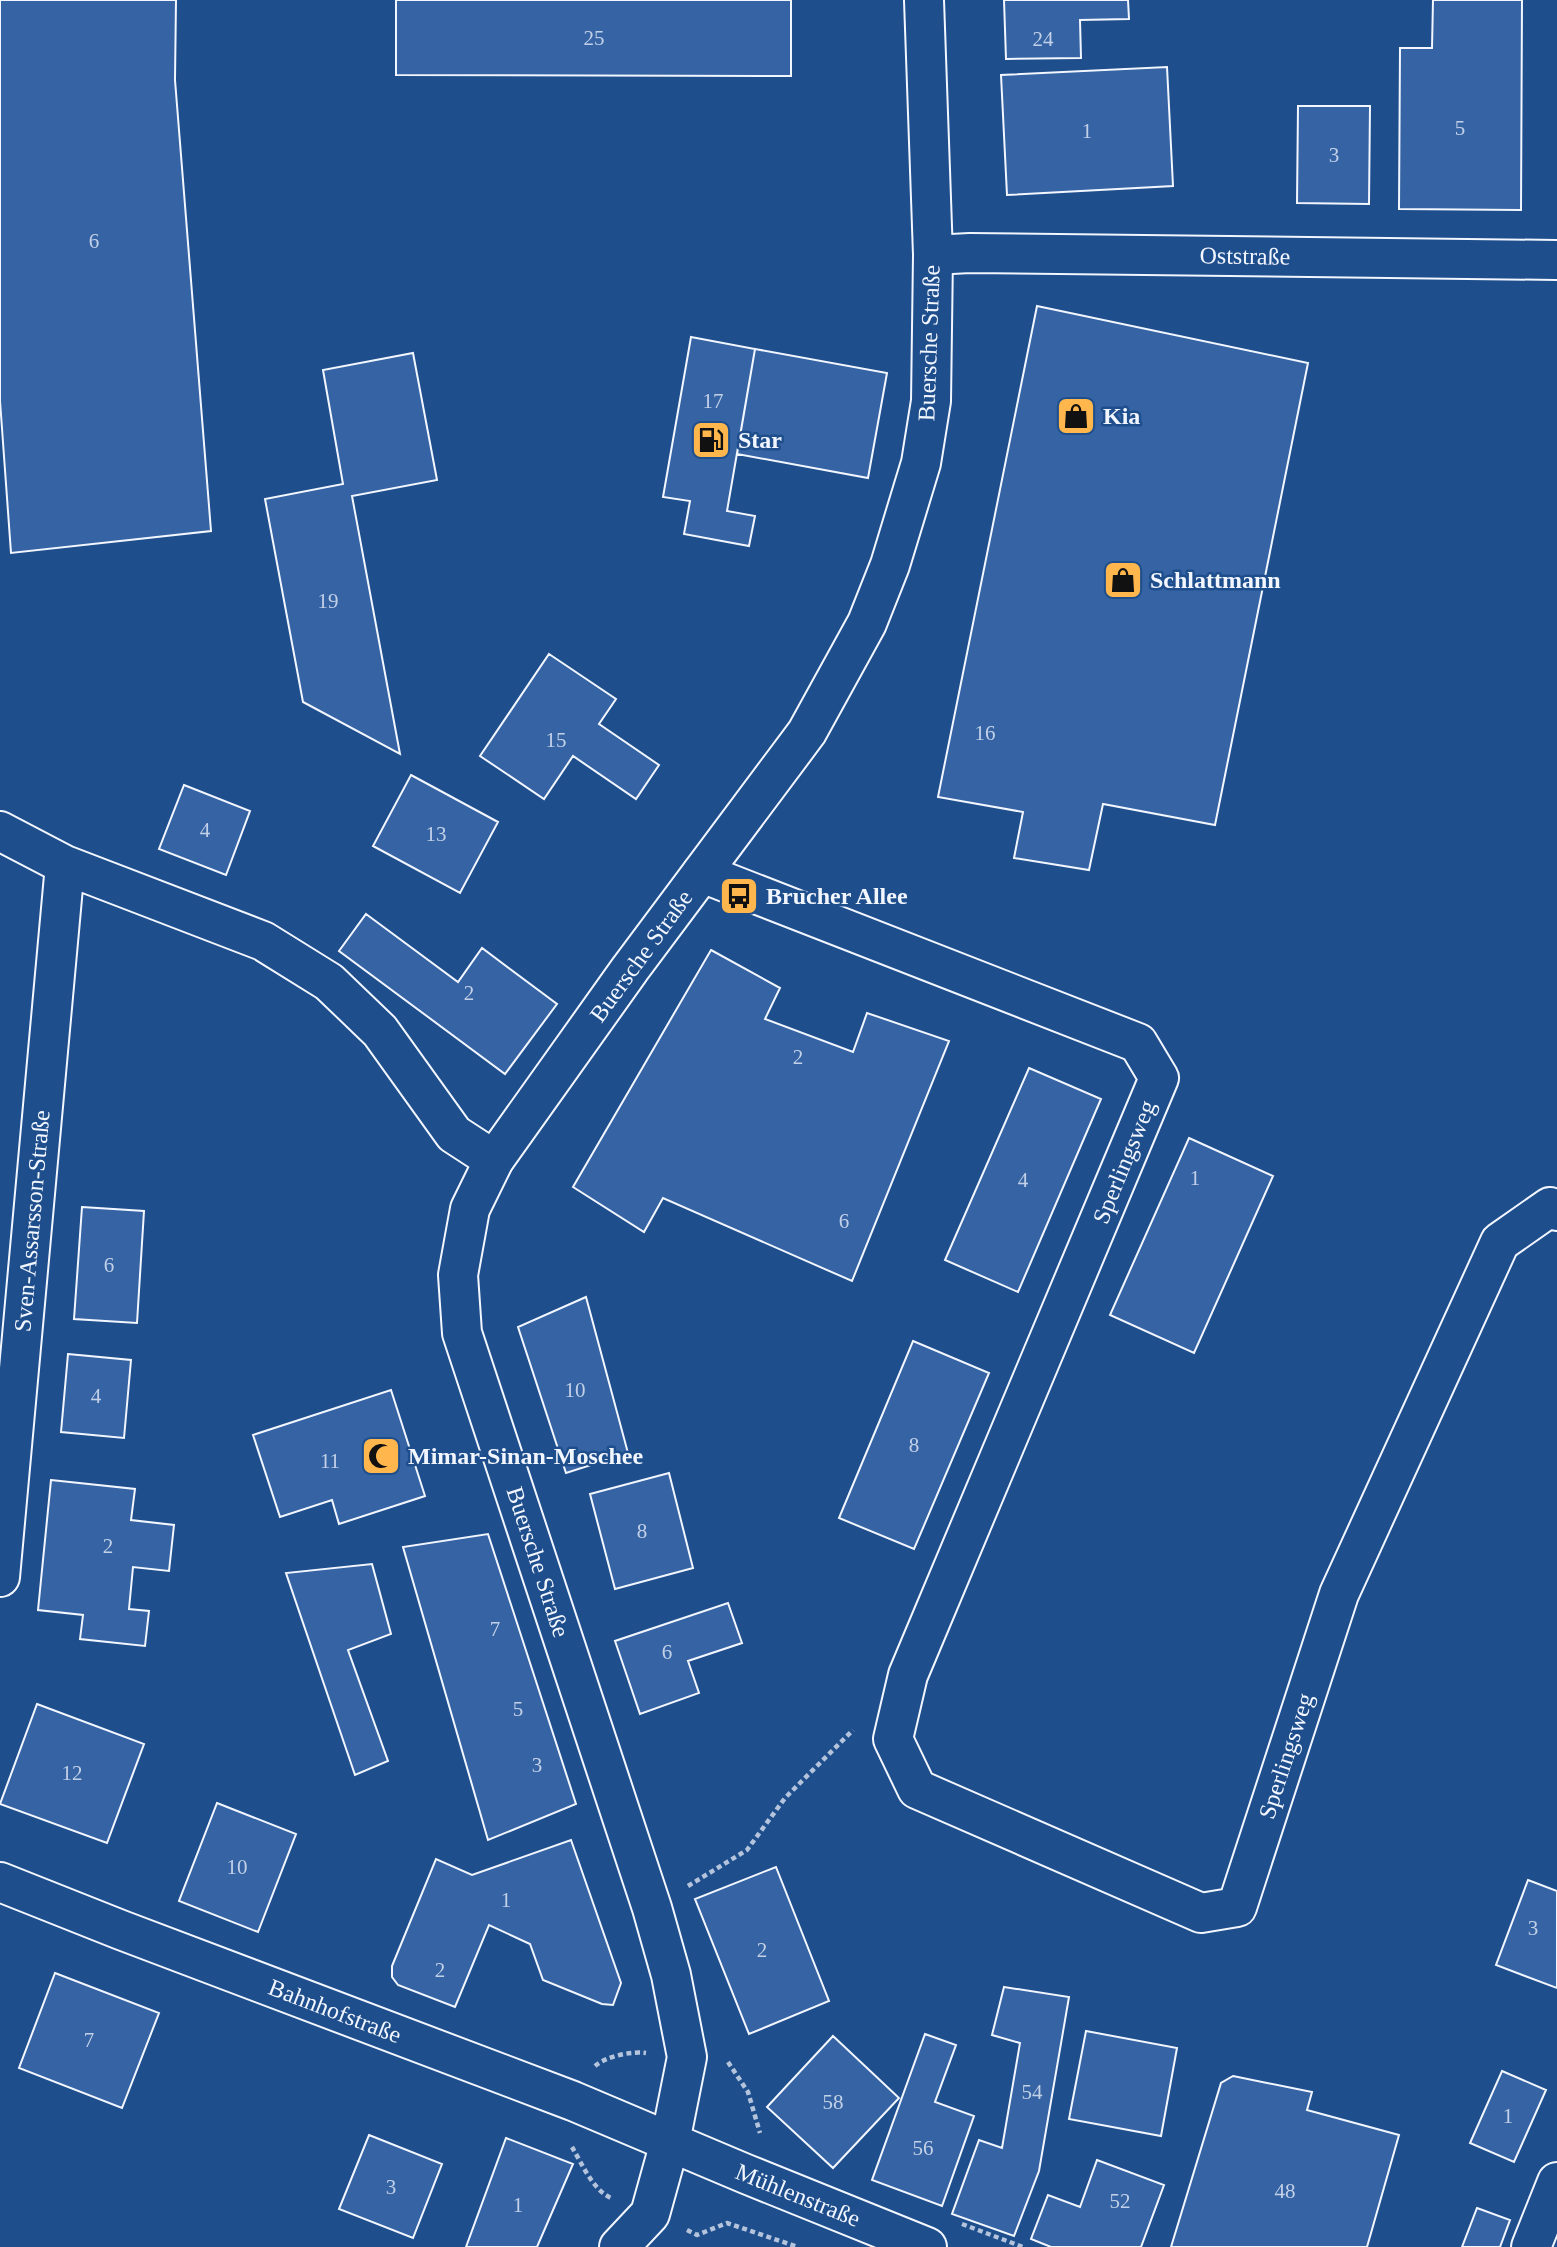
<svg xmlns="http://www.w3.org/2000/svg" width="1557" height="2247" font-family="Georgia,serif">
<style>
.building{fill:#3563a3;stroke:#f2f6ff;stroke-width:2}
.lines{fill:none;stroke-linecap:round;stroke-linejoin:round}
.minor-casing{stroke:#f2f6ff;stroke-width:42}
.major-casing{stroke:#f2f6ff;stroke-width:42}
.path{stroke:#b3c4dc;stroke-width:4.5;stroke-dasharray:5 3.5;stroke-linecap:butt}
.minor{stroke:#1f4e8c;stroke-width:38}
.major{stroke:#1f4e8c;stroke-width:38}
.labels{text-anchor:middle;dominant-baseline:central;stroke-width:5;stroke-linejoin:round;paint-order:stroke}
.number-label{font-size:21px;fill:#c3d1e8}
.street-label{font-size:24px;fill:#f2f6ff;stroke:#1f4e8c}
.poi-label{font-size:24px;font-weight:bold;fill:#f2f6ff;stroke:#1f4e8c;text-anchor:start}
</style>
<rect width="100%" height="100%" fill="#1f4e8c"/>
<path class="building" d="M0,0h176l-1,80 36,451 -200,22 -11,-152z
M396,0h395v76l-395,-1z
M1004,0h124l1,19 -49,1 1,38 -75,1z
M1433,0h89l-1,210 -122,-1 1,-161h32z
M1167,67l6,119 -166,9 -6,-120z
M1298,106h72l-1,98 -72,-1z
M1037,306l271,57 -93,462 -112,-21 -14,66 -75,-12 9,-46 -85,-15z
M691,337l64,12 -28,162 28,5 -6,30 -65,-12 6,-33 -27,-4z
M755,349l132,24 -19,105 -131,-24z
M413,353l24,127 -85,16 48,258 -97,-52 -38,-203 78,-15 -20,-114z
M549,654l67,45 -17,25 60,41 -23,34 -63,-43 -29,43 -64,-43z
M411,775l87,47 -38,71 -87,-47z
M184,785l66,26 -24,64 -67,-26z
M366,914l92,68 24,-34 75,56 -52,70 -166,-123z
M711,950l69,38 -15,31 88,33 14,-39 82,28 -97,240 -189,-83 -19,34 -71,-45z
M1029,1068l72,31 -83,193 -73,-32z
M1189,1138l84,38 -79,177 -84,-38z
M82,1207l62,4 -7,112 -63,-4z
M586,1297l42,156 -62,20 -48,-146z
M913,1341l76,32 -75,176 -75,-31z
M68,1354l63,6 -7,78 -63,-6z
M391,1390l34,106 -86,28 -7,-24 -52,17 -27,-82z
M669,1473l24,95 -78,21 -25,-95z
M51,1480l84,9 -4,31 43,5 -5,46 -36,-4 -4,42 20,2 -4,35 -65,-7 3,-24 -45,-5z
M488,1534l88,270 -88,36 -85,-293z
M372,1564l19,70 -43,16 40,111 -33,14 -69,-202z
M728,1603l14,40 -54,18 11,32 -59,21 -25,-73z
M37,1704l107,40 -37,99 -107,-39z
M217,1803l79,31 -38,98 -79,-31z
M571,1840l50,143 -8,22 -11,-1 -59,-24 -13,-36 -41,-19 -34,82 -57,-22 -6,-8v-11l44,-107 36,16z
M776,1867l53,134 -80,33 -54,-135z
M1528,1880l29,11v97l-61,-23z
M55,1973l104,40 -37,95 -103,-40z
M1004,1987l65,10 -30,174 -25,65 -62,-22 27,-74 23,8 18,-105 -28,-8z
M1086,2031l91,17 -16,88 -92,-17z
M925,2034l31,11 -21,57 39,14 -32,90 -70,-26z
M833,2036l66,62 -66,70 -66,-61z
M1502,2071l44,19 -32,72 -44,-19z
M1233,2076l79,16 -5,18 92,25 -32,112h-196l50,-164z
M369,2135l73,29 -29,74 -74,-29z
M506,2138l67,26 -36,83h-71z
M1097,2160l67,25 -23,62h-90l-20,-8 17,-44 32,12z
M1477,2208l33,12 -10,27h-38z"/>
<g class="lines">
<g class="minor-casing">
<path id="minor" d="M933,255l37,-2 587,7
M0,831l65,34 198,76 66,41 51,49 74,103 40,26
M702,873l436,170 21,35 -251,597 -15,64 24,50 284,124 36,-6 102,-313 161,-352 50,-35 7,4
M0,1577l65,-712
M0,1882l121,48 452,171 173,73 181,73
M1531,2247l26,-65"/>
</g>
<g class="major-casing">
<path id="major" d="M619,2247l31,-33 20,-72 17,-85 -16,-82 -19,-67 -190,-575 -4,-58 12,-66 24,-49 136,-191 177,-237 60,-109 23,-58 31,-102 10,-62 2,-146 -9,-255"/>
</g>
<path class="path" d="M688,1886l59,-36 38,-52 68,-68
M728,2062l20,30 12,41
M595,2066c12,-10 36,-15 51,-13
M572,2147c10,17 21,43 39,51
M962,2224l61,23
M687,2230l10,5 30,-12 71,24"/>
<use href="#minor" class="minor"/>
<use href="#major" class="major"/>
</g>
<defs>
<g id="shop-square" transform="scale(2.0125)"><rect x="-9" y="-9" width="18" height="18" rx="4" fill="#ffb74d" stroke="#1f4e8c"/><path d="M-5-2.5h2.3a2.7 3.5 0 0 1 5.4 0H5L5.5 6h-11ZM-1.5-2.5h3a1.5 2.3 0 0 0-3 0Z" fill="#111"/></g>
<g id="fuel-square" transform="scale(2.0125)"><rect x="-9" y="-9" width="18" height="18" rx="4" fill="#ffb74d" stroke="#1f4e8c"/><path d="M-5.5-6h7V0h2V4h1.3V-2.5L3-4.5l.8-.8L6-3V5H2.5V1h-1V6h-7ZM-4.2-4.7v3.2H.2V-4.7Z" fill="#111"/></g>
<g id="bus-square" transform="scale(2.0125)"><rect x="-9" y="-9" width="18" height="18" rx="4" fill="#ffb74d" stroke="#1f4e8c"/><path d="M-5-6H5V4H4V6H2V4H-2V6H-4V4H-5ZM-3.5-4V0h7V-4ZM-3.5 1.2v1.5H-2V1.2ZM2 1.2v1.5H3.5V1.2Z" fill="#111"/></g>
<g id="mosque-square" transform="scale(2.0125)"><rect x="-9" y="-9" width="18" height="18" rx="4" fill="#ffb74d" stroke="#1f4e8c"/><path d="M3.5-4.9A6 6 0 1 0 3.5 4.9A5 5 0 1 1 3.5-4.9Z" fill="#111"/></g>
</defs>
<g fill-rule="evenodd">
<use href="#shop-square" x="1076" y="416"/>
<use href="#fuel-square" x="711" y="440"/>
<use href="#shop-square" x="1123" y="580"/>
<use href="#bus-square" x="739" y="896"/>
<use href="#mosque-square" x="381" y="1456"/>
</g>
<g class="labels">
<g class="number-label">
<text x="594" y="38">25</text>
<text x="1043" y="39">24</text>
<text x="1460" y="128">5</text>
<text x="1087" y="131">1</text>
<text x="1334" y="155">3</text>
<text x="94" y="241">6</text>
<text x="713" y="401">17</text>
<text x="328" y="601">19</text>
<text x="985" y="733">16</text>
<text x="556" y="740">15</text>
<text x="205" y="830">4</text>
<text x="436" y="834">13</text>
<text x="469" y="993">2</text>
<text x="798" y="1057">2</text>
<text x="1195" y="1178">1</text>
<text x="1023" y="1180">4</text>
<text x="844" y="1221">6</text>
<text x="109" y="1265">6</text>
<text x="575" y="1390">10</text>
<text x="96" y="1396">4</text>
<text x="914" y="1445">8</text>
<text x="330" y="1461">11</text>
<text x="642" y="1531">8</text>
<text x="108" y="1546">2</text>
<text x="495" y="1629">7</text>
<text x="667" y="1652">6</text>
<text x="518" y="1709">5</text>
<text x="537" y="1765">3</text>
<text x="72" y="1773">12</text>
<text x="237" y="1867">10</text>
<text x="506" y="1900">1</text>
<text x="1533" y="1928">3</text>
<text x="762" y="1950">2</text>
<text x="440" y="1970">2</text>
<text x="89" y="2040">7</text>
<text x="1032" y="2092">54</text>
<text x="833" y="2102">58</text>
<text x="1508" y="2116">1</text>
<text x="923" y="2148">56</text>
<text x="391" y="2187">3</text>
<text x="1285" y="2191">48</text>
<text x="1120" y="2201">52</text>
<text x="518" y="2205">1</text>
</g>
<g class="street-label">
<text transform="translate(1245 256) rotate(1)">Oststraße</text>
<text transform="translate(929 343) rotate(-88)">Buersche Straße</text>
<text transform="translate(641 956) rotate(-54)">Buersche Straße</text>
<text transform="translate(1124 1162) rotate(-68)">Sperlingsweg</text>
<text transform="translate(32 1221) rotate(-85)">Sven-Assarsson-Straße</text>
<text transform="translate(538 1562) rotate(72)">Buersche Straße</text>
<text transform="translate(1286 1756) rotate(-72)">Sperlingsweg</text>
<text transform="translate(335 2011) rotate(21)">Bahnhofstraße</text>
<text transform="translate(798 2195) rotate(22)">Mühlenstraße</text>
</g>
<g class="poi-label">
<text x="1103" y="416">Kia</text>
<text x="738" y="440">Star</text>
<text x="1150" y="580">Schlattmann</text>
<text x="766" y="896">Brucher Allee</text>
<text x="408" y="1456">Mimar-Sinan-Moschee</text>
</g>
</g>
</svg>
